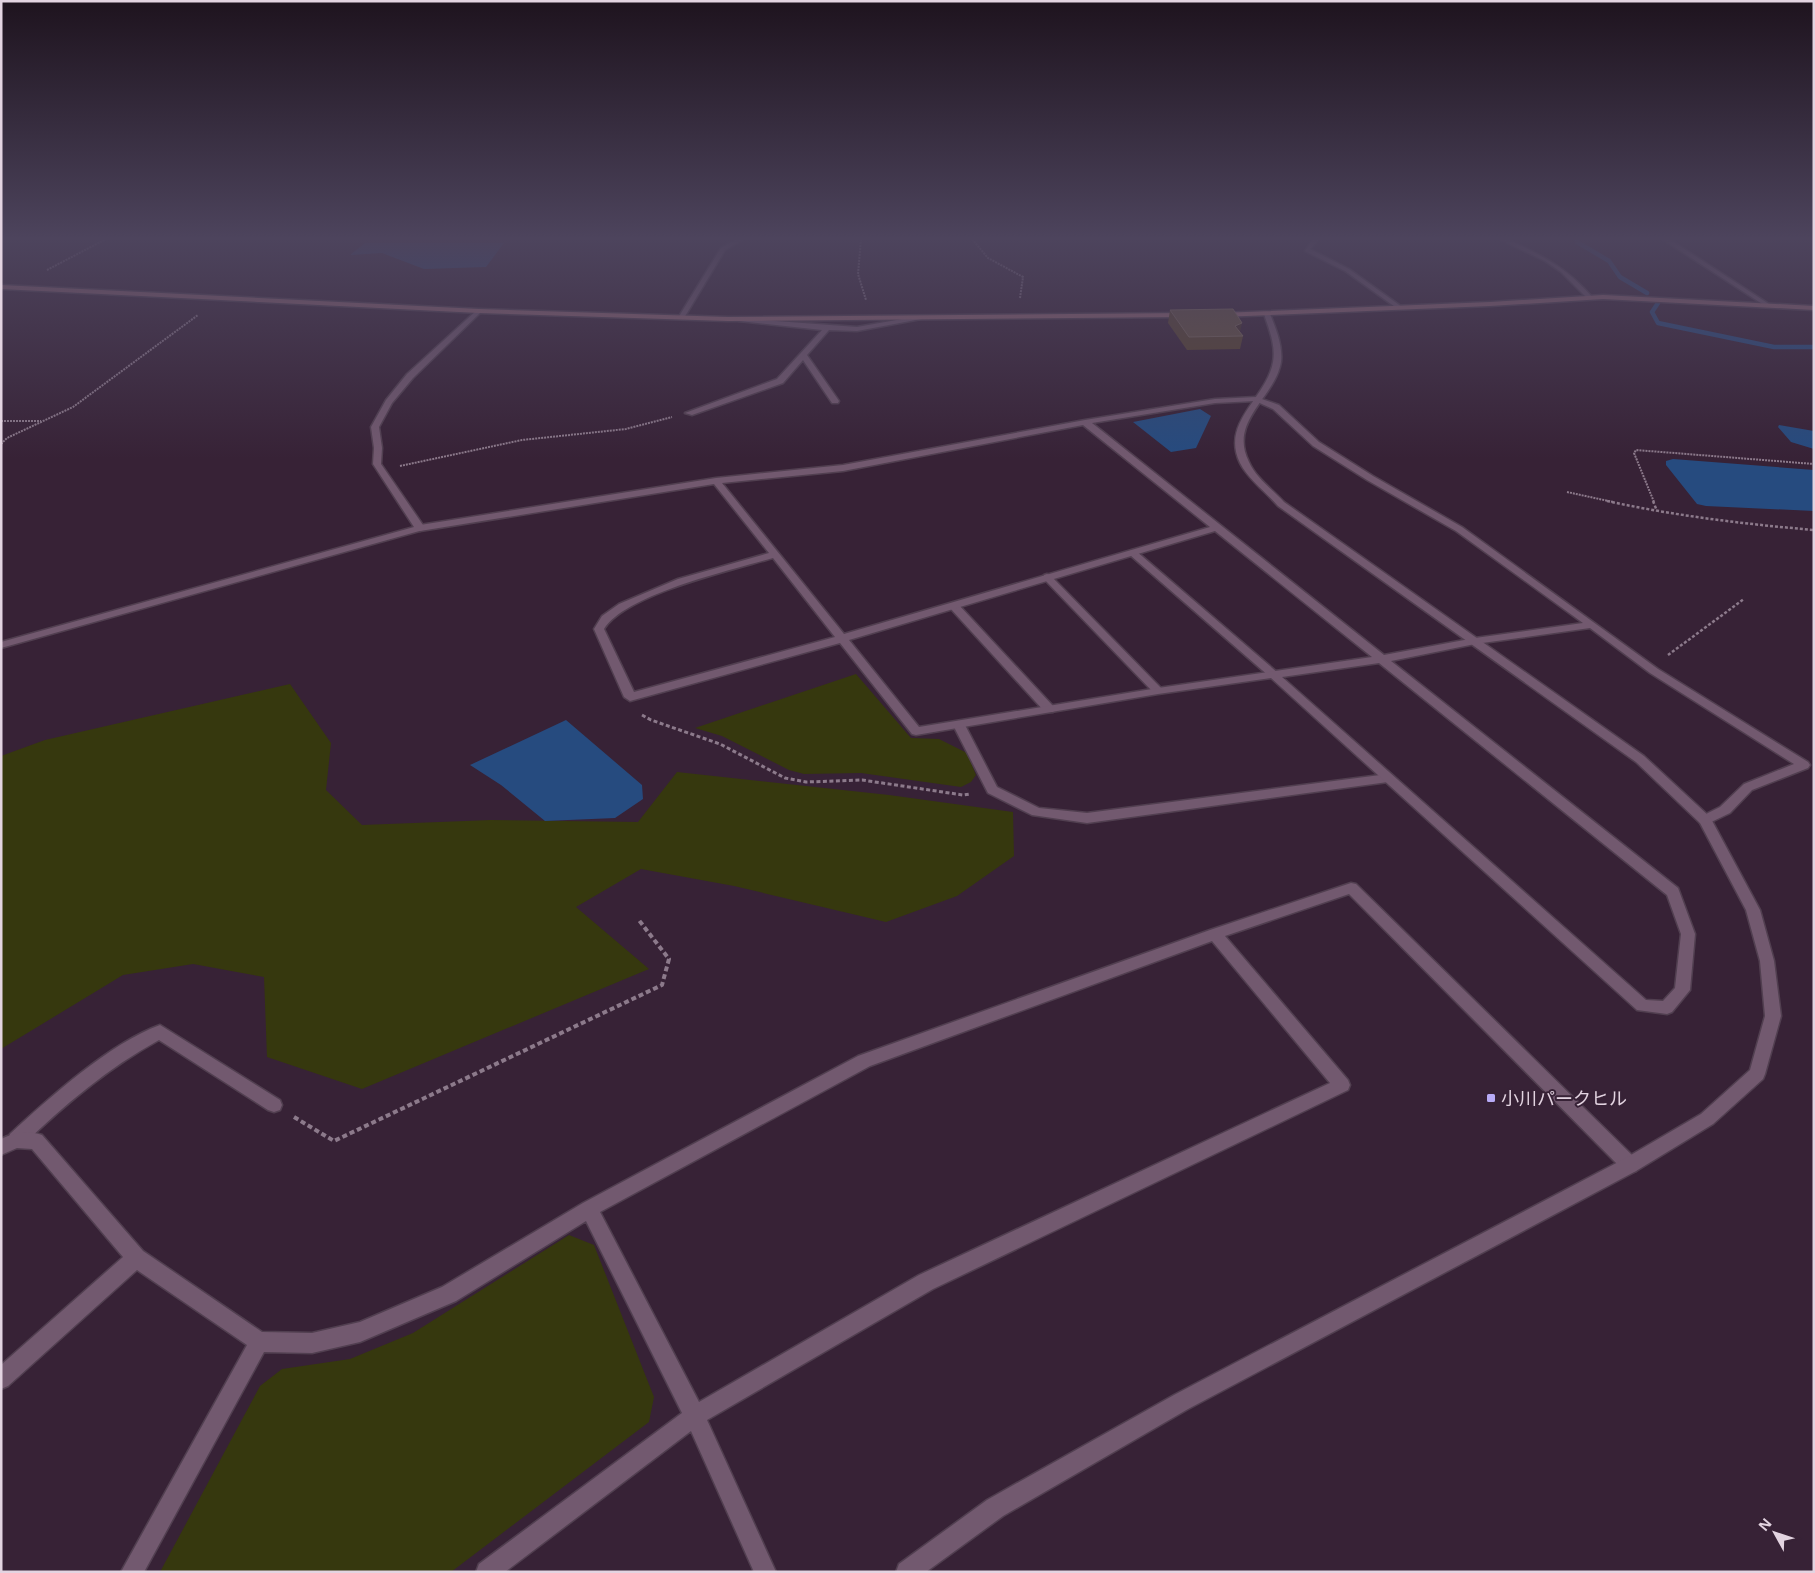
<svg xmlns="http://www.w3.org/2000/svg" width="1815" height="1573" font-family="'Noto Sans','Noto Sans JP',sans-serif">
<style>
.green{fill:#36380e}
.water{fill:#264b7f}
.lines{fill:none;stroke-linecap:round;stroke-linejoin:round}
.stream{stroke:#264b7f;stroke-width:4.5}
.service-casing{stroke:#513f50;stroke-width:3}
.minor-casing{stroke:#513f50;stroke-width:3}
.tertiary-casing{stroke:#513f50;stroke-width:3}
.secondary-casing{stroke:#513f50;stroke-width:3}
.path-far3{stroke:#8c7a8b;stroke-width:2;stroke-dasharray:2 1;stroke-linecap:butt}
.path-far2{stroke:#8c7a8b;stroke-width:2.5;stroke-dasharray:3 2;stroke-linecap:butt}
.path-far1{stroke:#8c7a8b;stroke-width:3;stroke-dasharray:4 2.5;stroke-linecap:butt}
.path{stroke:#8c7a8b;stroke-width:4;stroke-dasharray:5 3;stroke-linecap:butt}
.service{fill:#72596f;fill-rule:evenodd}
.minor{fill:#72596f;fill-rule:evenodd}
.tertiary{fill:#72596f;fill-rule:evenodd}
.secondary{fill:#976a76;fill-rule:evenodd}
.wall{fill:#58442f}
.shaded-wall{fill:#44302a}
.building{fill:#665342;stroke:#7a685b}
.poi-dot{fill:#b8abf7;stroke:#372236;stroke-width:2}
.labels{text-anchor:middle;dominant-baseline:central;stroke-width:4;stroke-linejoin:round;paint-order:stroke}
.near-poi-label{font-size:18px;fill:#e3d4e1;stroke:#372236;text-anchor:start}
</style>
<rect width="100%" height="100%" fill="#372236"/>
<path class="green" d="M856,674l55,64 28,1 28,14 9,22 -5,7 -10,5 -100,-14 -57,1 -15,-4 -67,-34 -27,-8z
M290,684l41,59 -5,47 36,35 129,-5 147,2 39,-50 212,23 124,17 1,44 -57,40 -71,26 -152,-36 -93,-17 -65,38 73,62 -287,120 -95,-32 -3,-80 -71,-13 -70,11 -122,74v-293l44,-16z
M569,1235l25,10 60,152 -5,25 -198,150h-291l100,-186 22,-17 68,-10 63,-26z"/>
<path class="water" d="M365,243h139l-18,24 -62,2 -42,-16 -32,2z
M1200,409l11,7 -15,32 -25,4 -38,-30z
M1779,425l35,6v18l-23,-7 -13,-15z
M1673,459l141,11v41l-108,-5 -9,-2 -31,-39v-4z
M566,720l76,65 1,14 -28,19 -70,3 -44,-36 -31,-20z"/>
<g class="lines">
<path class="stream" d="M1577,239v3l32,19 11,16 27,16
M1658,303l-6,9 6,11 116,24h40"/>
<g class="service-casing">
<path id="service" d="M1313,239h6l-9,10 39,20 53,38v2h-4l-53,-38 -40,-20z
M1499,239h8c36,17 59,28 86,59l-5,1 -27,-27 -16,-11z
M1662,239h7l103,67 -5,1z
M1133,550l3,1 142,122 2,2 -2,2h-8l-140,-122v-4z
M1047,574l3,1 112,114 2,2 -2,2h-8l-110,-114v-4z
M954,603l4,1 95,102 2,3 -2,3h-8l-95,-104v-4z
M959,721l6,4 32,62 42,21 48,5 301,-39 6,4 -6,4 -301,41 -55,-8 -44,-22 -35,-68z
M160,1025l120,75 2,5 -2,5 -6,2 -6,-2 -109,-70c-51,28 -95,65 -137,106l-6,2 -6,-2 -2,-6 2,-6c39,-36 100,-91 150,-109z"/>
</g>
<g class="minor-casing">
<path id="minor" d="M737,239h7l-19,11 -41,68 -5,1 -1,-1 43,-70z
M919,316l2,1v2l-64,12 -28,-1 -22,25 32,46 -1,2h-6l-29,-43 -20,23 -91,32 -7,-2 92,-34 45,-49 -83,-9 -3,-2 1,-1 120,9z
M1256,397l23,8 40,37 54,34 89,51 196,142 150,93 2,3 -2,3 -56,22 -22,23 -25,12 -5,-2 -1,-3 1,-3 20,-10 24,-23 50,-20 -144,-91 -60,-45 -115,16 -84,17 287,227 17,46 -5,56 -18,22 -5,2 -30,-4 -366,-332 -113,16 -242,41 -4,-1 -72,-91 -210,58 -6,-4 -30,-68 8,-13 17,-12 59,-25 91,-26 -55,-69 -294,47 -5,-3 5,-3 296,-47 127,-13 242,-45 130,-21zM1255,401l18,8 40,37 54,34 89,51 127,92 -108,15 -91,17 -292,-232 123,-20zM1083,425l127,102 -366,107 -122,-151 121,-12zM1215,531l157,126 -214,31 -239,39 -70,-87zM773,558l62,79 -201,55 -30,-63c22,-35 128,-59 169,-71zM1379,663l288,232 14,39 -6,54 -12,13 -17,-1 -364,-323z
M1351,883l5,1 280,275 3,6 -3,6 -6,2 -6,-2 -275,-277 -124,42 123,144 2,5 -2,5 -415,199 -226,131 69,152h-22l-63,-141 -186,141h-29l3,-8 203,-151 -96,-192 -130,80 -96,41 -48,11 -48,-1 -120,220h-23l126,-227 -110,-75 -129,116 -7,3v-24l122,-108 -91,-108 -15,-1 -16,7v-16c14,-7 27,-9 41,-4l101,116 119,81 50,1 48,-11 82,-35 141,-84 275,-147 352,-126zM1212,941l118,142 -411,192 -220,127 -99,-190 270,-146z"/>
</g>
<g class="tertiary-casing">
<path id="tertiary" d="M477,310l5,1 -69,67 -21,25 -13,24 3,21 -1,16 44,64 -2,2 -422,118v-6l413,-115 -41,-63 1,-16 -3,-21 15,-27 21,-26z
M1267,312l3,2c6,15 13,32 11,48 -6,36 -53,59 -32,100 7,16 24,28 35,40l360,254 66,61 50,93 14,51 7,55 -16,58 -2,5 -50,45 -77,47 -448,238 -185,107 -77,56h-30l3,-8 88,-64 187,-105 450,-236 77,-45 49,-44 15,-54 -5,-55 -14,-51 -46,-87 -64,-61 -358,-256c-12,-14 -30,-27 -38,-43 -20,-41 27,-65 33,-101 3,-16 -4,-33 -9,-48z"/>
</g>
<g class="secondary-casing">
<path id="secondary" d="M1,285l478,24 249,8 457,-4 3,2 -3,2 -457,4 -249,-8 -478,-24z
M1603,295l211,11v4l-211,-11 -113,7 -270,11 -3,-2 3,-2 270,-11z"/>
</g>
<path class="path-far3" d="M861,239l-3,35 8,26
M972,239l16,19 35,19 -3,21
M47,270l59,-31
M1,421h40
M1,444l6,-6 66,-31 125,-92
M400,466l122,-26 104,-11 46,-12
M1567,492l46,10
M1654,502l-20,-49 2,-3 178,14"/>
<path class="path-far2" d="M1607,501c69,15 137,23 207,29
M1653,501l4,10
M1668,655l76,-56"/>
<path class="path-far1" d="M642,715l9,5 69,24 65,34 21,4 56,-2 101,15 7,-1"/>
<path class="path" d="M294,1117l40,24 328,-156 7,-26 -31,-40"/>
<use href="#service" class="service"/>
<use href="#minor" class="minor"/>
<use href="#tertiary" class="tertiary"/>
<use href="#secondary" class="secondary"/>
</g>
<path class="wall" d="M1170,310l73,26 -3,13 -53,1 -19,-27z"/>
<path class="shaded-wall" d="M1242,323l-3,13 -4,-10z"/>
<path class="building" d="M1233,309l9,14 -7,3 8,10 -54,1 -19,-27z"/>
<linearGradient id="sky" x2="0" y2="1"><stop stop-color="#1e131e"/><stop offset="0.52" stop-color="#4d445d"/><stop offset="1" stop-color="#4d445d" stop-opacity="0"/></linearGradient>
<rect width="1815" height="459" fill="url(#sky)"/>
<rect class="poi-dot" x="1486" y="1093" width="10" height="10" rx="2.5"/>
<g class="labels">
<g class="near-poi-label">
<text x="1501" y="1098">小川パークヒル</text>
</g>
</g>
<rect width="1815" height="1573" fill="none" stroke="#e3d4e1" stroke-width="5"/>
<g transform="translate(1775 1533) rotate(310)" stroke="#372236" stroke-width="4" paint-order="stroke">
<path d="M0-4L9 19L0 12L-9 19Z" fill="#e3d4e1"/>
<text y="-8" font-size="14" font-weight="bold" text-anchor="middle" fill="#e3d4e1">N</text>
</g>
</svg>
